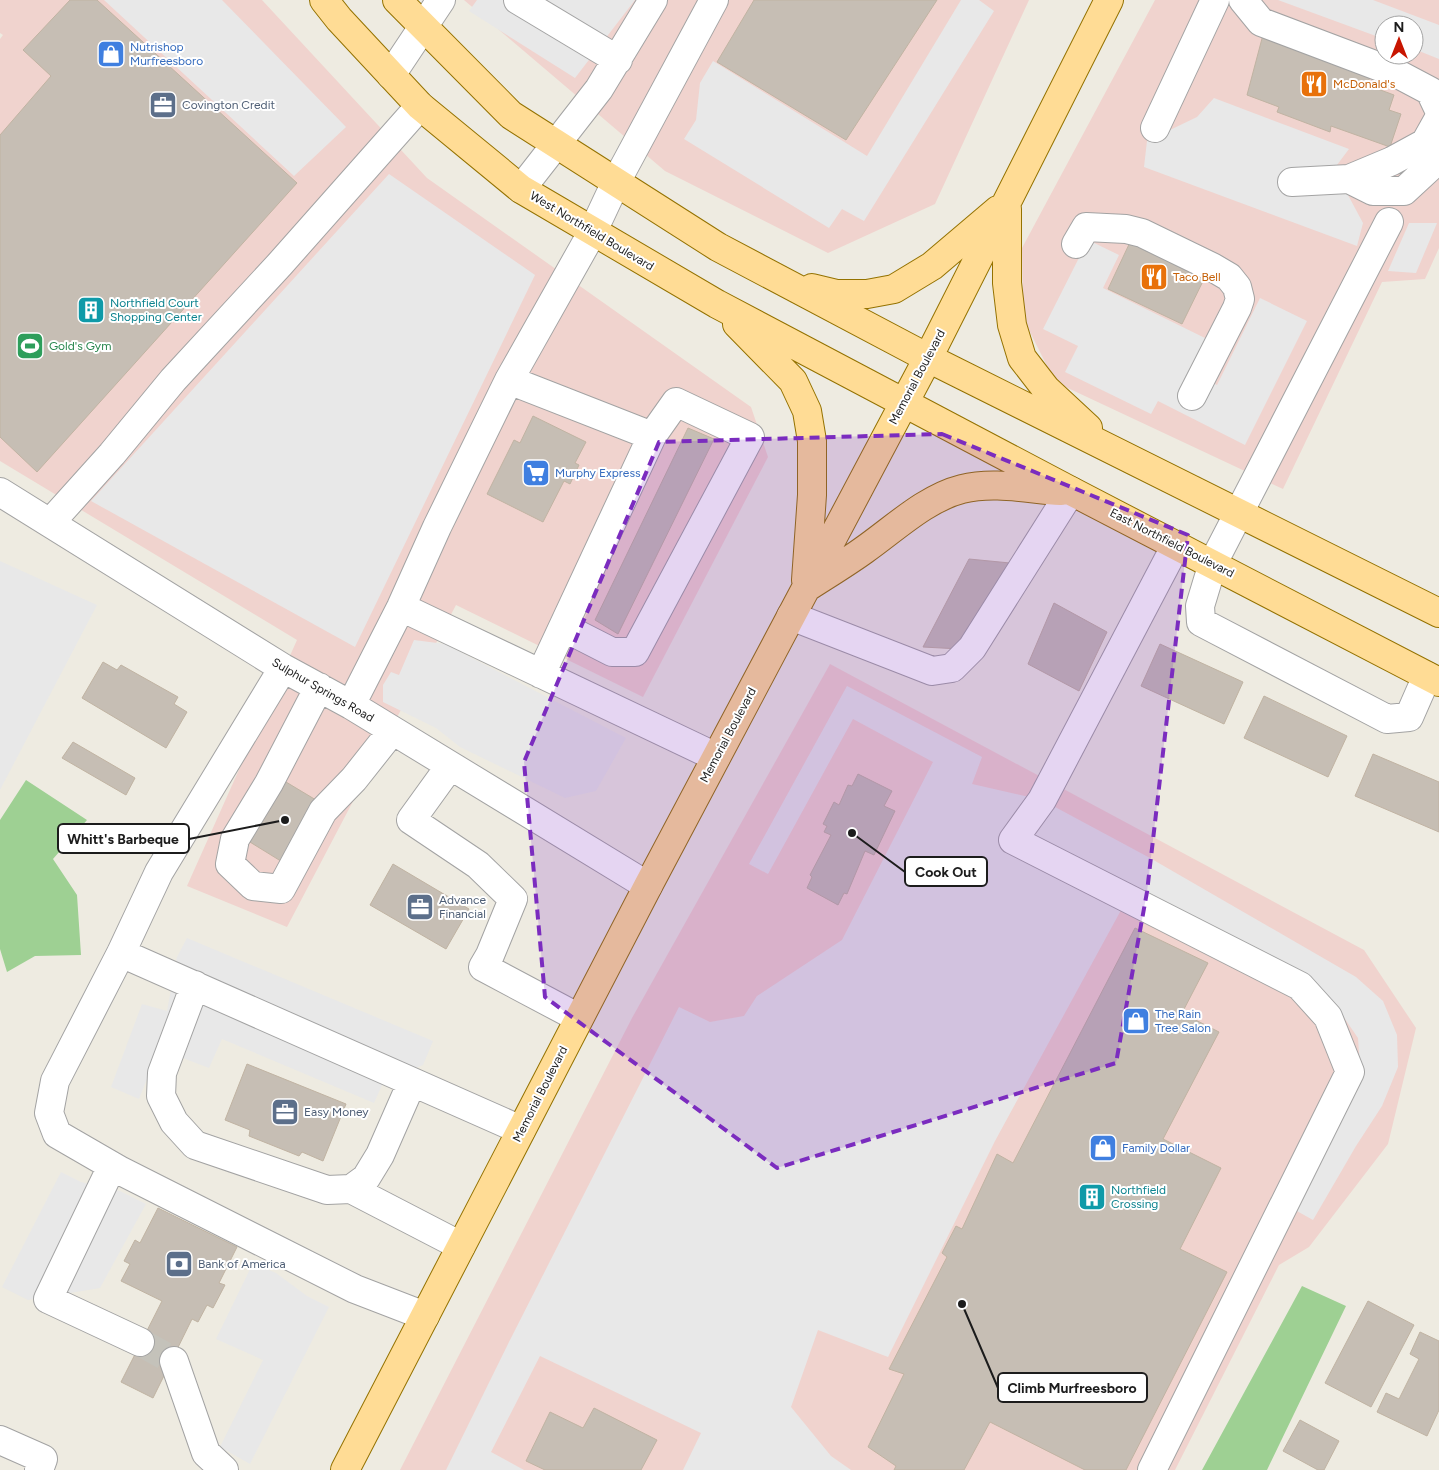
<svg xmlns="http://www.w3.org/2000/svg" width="1439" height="1470" font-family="Figtree,sans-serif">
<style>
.commercial{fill:#f0d3ce;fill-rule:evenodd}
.forest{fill:#9ed093}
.parking{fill:#e8e8e8}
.building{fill:#c6beb4;stroke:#c0b3a2}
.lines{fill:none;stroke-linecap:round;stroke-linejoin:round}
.minor-tunnel{stroke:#c4c2ba;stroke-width:28;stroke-dasharray:28 14;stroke-linecap:butt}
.minor-casing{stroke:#a3a3a3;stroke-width:30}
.major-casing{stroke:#947200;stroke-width:30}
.minor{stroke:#fff;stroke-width:28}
.major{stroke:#ffdc95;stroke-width:28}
.marked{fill:#7b2cbf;fill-opacity:0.2;stroke:#7b2cbf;stroke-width:4;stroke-dasharray:10 6;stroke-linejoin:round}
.labels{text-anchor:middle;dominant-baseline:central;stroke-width:4;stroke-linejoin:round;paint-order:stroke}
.shop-label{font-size:12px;fill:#366cbe;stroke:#fff;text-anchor:start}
.food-label{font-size:12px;fill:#c56008;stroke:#fff;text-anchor:start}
.service-label{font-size:12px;fill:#4e5e75;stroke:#fff;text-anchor:start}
.street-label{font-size:12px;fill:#1c1c1c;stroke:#fff}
.culture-label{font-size:12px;fill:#0d838f;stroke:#fff;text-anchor:start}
.leisure-label{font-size:12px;fill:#27864d;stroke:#fff;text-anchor:start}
.leader{fill:none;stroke:#1c1c1c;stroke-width:2}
.callout-dot{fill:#1c1c1c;stroke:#fff;stroke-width:2}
.callout{fill:#fff;stroke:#1c1c1c;stroke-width:2}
.callout-label{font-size:14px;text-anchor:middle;font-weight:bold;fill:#1c1c1c}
</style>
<rect width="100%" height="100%" fill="#eeebe1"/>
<path class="commercial" d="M0,0h262l165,178 324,229 17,50 -125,240 -187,-92 -169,322 -100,-41 110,-246 -297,-179v-422l3,-4 -3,-2z
M464,0h565l-94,204 -107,49 -163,-82z
M1155,0h284v248l-14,31 -43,3 -99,207 -228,-107 -32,-64 -1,-70zM1384,25h30v30h-30z
M830,664l534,286 52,78 -28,116 -79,103 -30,18 -104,205h-775l232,-452z"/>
<path class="forest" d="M26,780l61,40 -34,39 24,36 4,60 -46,1 -28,16 -7,-23v-129z
M1302,1286l44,20 -79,164h-65z"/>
<path class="parking" d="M104,0h118l124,127 -52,49z
M477,0h158l-60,78 -106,-67z
M961,0h18l15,11 -130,210 -22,-12 -13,19 -145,-89 12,-19 4,-37 13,-22 154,95z
M1278,0h95l66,25v34l-25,-10v-24h-30v14z
M1214,98l135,51 -15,20 29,54 -6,23 -213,-79 3,-26 50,-24z
M389,174l146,101 -180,372 -264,-146z
M1409,223h28l-21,50 -28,-2z
M1088,240l31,15 -16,33 104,51 -16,33 26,13 43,-87 47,23 -62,124 -87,-44 -7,13 -86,-42 13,-26 -35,-17z
M0,561l97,44 -97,185z
M414,640l31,4 181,94 -30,53 -31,7 -105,-51 -24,-19 -53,-26v-17l8,-13 8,3z
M847,686l135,71 -10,27 70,16 108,58 206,119 27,24 14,34 1,32 -16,39 -26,40 -43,74 -34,-19 81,-134 -2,-29 -24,-35 -202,-113 -137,251 -107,216 -70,-27 -27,77 40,49 20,14h-168l18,-37 -161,-77 -49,96 33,18h-78l63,-128 170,-335 31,15 34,-6 13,-20 85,-56 91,-178 -80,-43 -85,155 -19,-10z
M187,938l246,103 -10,24 -40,18 -9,20 -152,-64 -13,29 -50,-19 -20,50 -28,-12 31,-83 25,7 10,-54z
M61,1172l20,10 39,9 26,13 -46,84 -72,12 -26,-13z
M253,1263l23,10 31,23 22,11 -79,157 -30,-17 43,-87 -47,-21z"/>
<path class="building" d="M70,0h27l200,183 -260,289 -37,-35v-302l51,-59 -28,-26z
M754,0h183l-91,140 -129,-78z
M1264,31l110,35 -7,19 27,10 -5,15 12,4 -11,33 -59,-21 -1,6 -53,-20 2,-5 -32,-12z
M1132,238l74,37 -24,49 -74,-35z
M533,416l53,26 -11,21 4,2 -9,19 -6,-3 -21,41 -56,-28 27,-54 6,3z
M688,428l26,11 -96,195 -23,-14z
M969,559l41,4 -50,86 -37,-2z
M1054,603l53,29 -28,59 -51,-27z
M1160,644l83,38 -19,42 -83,-38z
M103,662l14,8 4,-5 57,32 -4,7 13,8 -21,36 -84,-50z
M1264,696l83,40 -19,41 -84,-39z
M73,742l62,36 -9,17 -64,-37z
M1373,754l66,28v50l-84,-36z
M858,774l34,17 -8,15 11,5 -21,44 -9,-4 -18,43 -3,-1 -6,12 -31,-17 5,-11 -2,-2 21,-40 -7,-3 3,-6 -4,-2 11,-22 5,3 9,-20 4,1z
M281,779l40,24 -37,60 -39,-24z
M393,864l76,45 -23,40 -76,-44z
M1135,928l73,35 -26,50 37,19 -56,107 58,29 -41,81 47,23 -101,198h-41l-95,-48 -26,48h-70l2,-4 -28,-19 36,-73 -15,-5 58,-112 -5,-4 14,-27 6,3 35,-75 16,9z
M247,1064l99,40 -23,57 -21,-9 -3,4 -50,-20 1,-6 -25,-10z
M158,1208l79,39 -18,36 6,2 -12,23 -6,-3 -9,17 -6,-3 -39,79 -32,-16 41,-81 -41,-20 9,-17 -6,-3 11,-21 5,3z
M1368,1301l46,24 -43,82 -46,-24z
M1420,1332l19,9v69l-12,26 -50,-24 9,-19 13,6 20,-40 -9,-5z
M594,1408l63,32 -16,30h-96l-19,-9 24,-49 33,16z
M1300,1420l39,21 -15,29h-6l-35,-19z"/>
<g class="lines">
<path class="minor-tunnel" d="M140,1342l34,19"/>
<g class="minor-casing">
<path id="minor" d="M518,0l100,60
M1243,0l18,22 135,51 34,18 9,19
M391,75l50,-75
M1155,128l60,-128
M1349,179l24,12h31l27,-25 8,-26
M1292,182l57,-3 43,-18 33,-18 14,-25
M521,189l78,-100 54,-89
M1389,222l-176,341 -13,43 1,16 186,97 22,-2 18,-41
M1076,244l10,-17 40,2 16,4 70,34 17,10 8,10 3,12 -3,9 -45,88
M509,380l143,56 -111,238
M0,492l283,176 68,37 297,181
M50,523l62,-69 61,-74 107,-116 140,-158
M401,607l315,150
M791,616l141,55 20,-3 20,-20 99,-157
M563,627l49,25h23l115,-215 -74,-35 -24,34
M283,668l-124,204 -38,81 -66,128 -6,32 8,21 64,37 234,118 70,27
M319,687l-50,96 -34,56 -5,25 23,22 28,3 42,-78 31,-32 38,-48
M351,705l50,-98 36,-80 72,-147 84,-149 23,-49 98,-182
M450,766l-39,54 67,45 35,34 -23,56 -7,12 96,51
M121,953l400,177
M195,985l-33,88 -1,23 13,26 21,23 132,45 24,-1 15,-11 14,-23 32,-73
M112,1166l-64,133 92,43
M351,1189l110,57
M174,1361l32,92 18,17
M0,1440l43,19 -4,11
M1152,1470l198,-398 -22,-55 -28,-31 -287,-146 29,-40 134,-255"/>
</g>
<g class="major-casing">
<path id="major" d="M324,0l15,19 81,87 101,83 196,115 354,187 368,191
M397,0l114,115 207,132 210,111 511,255
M1007,209v74l5,42 10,33 24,31 42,39
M812,288l25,6h30l27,-5 38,-23 66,-56
M737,324l56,57 14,30 5,30v54l-6,85
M806,588c20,-13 40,-25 58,-38 30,-21 62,-52 98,-61 32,-8 66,0 99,2
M345,1470l303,-584 280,-528 181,-358"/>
</g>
<use href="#minor" class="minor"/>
<use href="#major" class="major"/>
</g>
<path class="marked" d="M942,434l246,101 -41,357 -31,171 -339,105 -232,-171 -21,-235 135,-320z"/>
<defs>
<g id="shop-square" transform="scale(1.4375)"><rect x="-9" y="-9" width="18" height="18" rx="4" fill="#3f7fe0" stroke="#fff"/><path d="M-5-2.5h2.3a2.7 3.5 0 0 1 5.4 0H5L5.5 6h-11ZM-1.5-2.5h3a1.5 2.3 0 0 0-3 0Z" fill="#fff"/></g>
<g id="restaurant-square" transform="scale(1.4375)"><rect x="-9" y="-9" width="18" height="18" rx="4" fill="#e8710a" stroke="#fff"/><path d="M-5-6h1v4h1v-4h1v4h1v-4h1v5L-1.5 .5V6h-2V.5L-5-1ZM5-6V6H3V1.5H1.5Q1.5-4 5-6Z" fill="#fff"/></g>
<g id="office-square" transform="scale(1.4375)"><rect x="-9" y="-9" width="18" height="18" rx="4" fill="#5c6f8a" stroke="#fff"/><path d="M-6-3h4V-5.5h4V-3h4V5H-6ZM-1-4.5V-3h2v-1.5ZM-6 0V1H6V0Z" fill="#fff"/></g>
<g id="building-square" transform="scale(1.4375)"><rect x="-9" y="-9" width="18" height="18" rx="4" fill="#0f9aa8" stroke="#fff"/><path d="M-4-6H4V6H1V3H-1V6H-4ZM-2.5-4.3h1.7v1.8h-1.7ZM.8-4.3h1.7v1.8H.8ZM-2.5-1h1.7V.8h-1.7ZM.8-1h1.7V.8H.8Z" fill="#fff"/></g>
<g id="stadium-square" transform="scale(1.4375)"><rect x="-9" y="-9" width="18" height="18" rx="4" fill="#2e9e5b" stroke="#fff"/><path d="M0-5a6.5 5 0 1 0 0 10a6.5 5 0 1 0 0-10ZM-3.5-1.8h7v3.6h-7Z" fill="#fff"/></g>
<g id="supermarket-square" transform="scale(1.4375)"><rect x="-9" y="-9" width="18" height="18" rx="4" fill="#3f7fe0" stroke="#fff"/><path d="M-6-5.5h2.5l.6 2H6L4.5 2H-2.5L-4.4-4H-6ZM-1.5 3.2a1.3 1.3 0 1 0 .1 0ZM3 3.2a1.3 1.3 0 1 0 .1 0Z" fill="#fff"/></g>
<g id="bank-square" transform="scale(1.4375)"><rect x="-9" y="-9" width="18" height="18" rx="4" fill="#5c6f8a" stroke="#fff"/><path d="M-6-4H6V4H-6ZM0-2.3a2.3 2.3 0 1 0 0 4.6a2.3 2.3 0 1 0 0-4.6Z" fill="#fff"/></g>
</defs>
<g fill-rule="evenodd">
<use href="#shop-square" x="111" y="54"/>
<use href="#restaurant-square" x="1314" y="84"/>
<use href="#office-square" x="163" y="105"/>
<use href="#restaurant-square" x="1154" y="277"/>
<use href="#building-square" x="91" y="310"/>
<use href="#stadium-square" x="30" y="346"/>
<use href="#supermarket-square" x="536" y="473"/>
<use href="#office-square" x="420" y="907"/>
<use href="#shop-square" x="1136" y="1021"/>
<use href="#office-square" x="285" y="1112"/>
<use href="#shop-square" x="1103" y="1148"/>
<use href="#building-square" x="1092" y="1197"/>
<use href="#bank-square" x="179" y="1264"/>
</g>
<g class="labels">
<g class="shop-label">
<text x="130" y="47">Nutrishop<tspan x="130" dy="14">Murfreesboro</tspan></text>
<text x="555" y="473">Murphy Express</text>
<text x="1155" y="1014">The Rain<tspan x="1155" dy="14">Tree Salon</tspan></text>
<text x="1122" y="1148">Family Dollar</text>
</g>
<g class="food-label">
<text x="1333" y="84">McDonald's</text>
<text x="1173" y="277">Taco Bell</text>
</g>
<g class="service-label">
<text x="182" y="105">Covington Credit</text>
<text x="439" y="900">Advance<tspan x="439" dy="14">Financial</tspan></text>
<text x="304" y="1112">Easy Money</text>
<text x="198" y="1264">Bank of America</text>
</g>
<g class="street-label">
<text transform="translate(592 231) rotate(31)">West Northfield Boulevard</text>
<text transform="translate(917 377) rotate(-62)">Memorial Boulevard</text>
<text transform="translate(1172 543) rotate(27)">East Northfield Boulevard</text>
<text transform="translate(323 690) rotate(30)">Sulphur Springs Road</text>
<text transform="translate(728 735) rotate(-62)">Memorial Boulevard</text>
<text transform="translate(540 1094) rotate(-63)">Memorial Boulevard</text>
</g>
<g class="culture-label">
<text x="110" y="303">Northfield Court<tspan x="110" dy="14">Shopping Center</tspan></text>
<text x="1111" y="1190">Northfield<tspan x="1111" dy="14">Crossing</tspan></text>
</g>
<g class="leisure-label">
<text x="49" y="346">Gold's Gym</text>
</g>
</g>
<path class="leader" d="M285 820L189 839M852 833L905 872M962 1304L998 1388"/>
<g class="callout-dot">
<circle cx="285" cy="820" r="5"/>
<circle cx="852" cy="833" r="5"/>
<circle cx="962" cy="1304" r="5"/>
</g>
<g class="callout">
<rect x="58" y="824" width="131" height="29" rx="5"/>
<rect x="905" y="857" width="82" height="29" rx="5"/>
<rect x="998" y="1373" width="149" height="29" rx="5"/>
</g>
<g class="callout-label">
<text x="123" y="844">Whitt's Barbeque</text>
<text x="946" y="877">Cook Out</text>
<text x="1072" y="1393">Climb Murfreesboro</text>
</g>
<g transform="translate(1399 40)"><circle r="24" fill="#ffffff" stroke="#a4a4a4"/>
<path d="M0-4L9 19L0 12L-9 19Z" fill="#c81500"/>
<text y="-8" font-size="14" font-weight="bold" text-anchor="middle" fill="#1c1c1c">N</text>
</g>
</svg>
